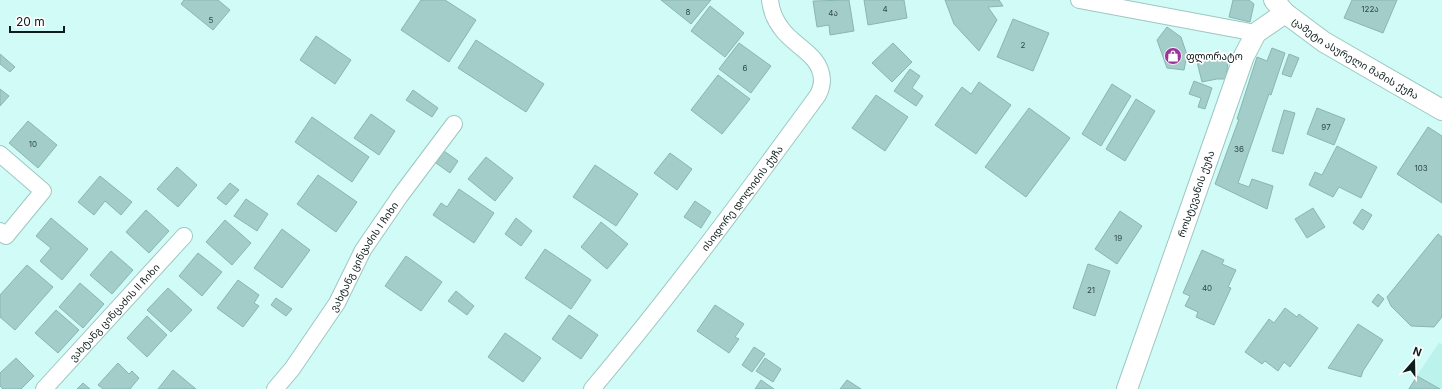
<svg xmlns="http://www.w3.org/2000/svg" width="1442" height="389" font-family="Inter,'Noto Sans Georgian',sans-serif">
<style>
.built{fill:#bcf2ec}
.building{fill:#a3cdc9;stroke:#8bb5b0}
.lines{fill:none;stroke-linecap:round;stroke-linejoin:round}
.minor-casing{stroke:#9dc7c2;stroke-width:18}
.tertiary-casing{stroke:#9dc7c2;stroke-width:22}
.minor{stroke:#fff;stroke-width:16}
.tertiary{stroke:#fff;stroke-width:20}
.labels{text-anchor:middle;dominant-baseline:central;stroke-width:3.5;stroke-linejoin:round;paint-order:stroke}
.number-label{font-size:8px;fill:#324947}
.poi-label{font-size:10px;fill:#0d1d1c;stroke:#fefefe;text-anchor:start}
.street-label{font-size:10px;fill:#0d1d1c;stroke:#fefefe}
</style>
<rect width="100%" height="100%" fill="#d0fbf7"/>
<path class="built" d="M1439,343l3,1v45h-34z"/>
<path class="building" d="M184,0h34l12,10 -17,20 -32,-26z
M421,0h24l31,20 -27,42 -48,-32z
M661,0h50l-20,24z
M849,0l5,31 -24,4 -1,-10 -12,2 -4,-26z
M864,0h40l3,18 -39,7z
M945,0h54l4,6 -15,1 9,13 -18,31 -25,-27z
M1233,0h16l5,4 -4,18 -21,-5z
M1352,0h45l-14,33 -39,-15z
M710,6l34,27 -19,24 -34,-26z
M1013,19l36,14 -16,38 -36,-14z
M1167,27l14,10 6,18 -3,15 -17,-2 -10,-28z
M316,36l35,24 -16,24 -35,-24z
M476,40l68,44 -18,28 -68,-44z
M739,43l32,23 -20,27 -32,-24z
M893,43l19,19 -20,20 -20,-19z
M1272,48l13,5 -14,42 -2,-1 -31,89 11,4 3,-8 21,7 -6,23 -52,-25 24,-65h-2l20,-62 10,4z
M0,54l15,13 -5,5 -10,-8z
M1289,54l10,4 -8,19 -9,-3z
M1212,58l16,4 -2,17h-9l-15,3 -5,-20z
M910,69l10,7 -8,12 11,8 -7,10 -22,-15z
M718,75l32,24 -28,35 -31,-24z
M1194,81l18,7 -7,21 -7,-2 3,-9 -12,-4z
M979,82l32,23 -35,49 -41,-29 27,-38 9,7z
M1112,84l19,12 -30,50 -19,-12z
M0,89l9,7 -9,10z
M413,90l25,18 -6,9 -26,-17z
M876,95l32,22 -23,34 -33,-23z
M1136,99l19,12 -30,50 -19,-12z
M1029,108l41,30 -44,59 -41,-30z
M1317,108l28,11 -11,26 -27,-11z
M1284,110l11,3 -12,41 -11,-3z
M371,114l24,17 -16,24 -25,-17z
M312,117l57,40 -17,25 -57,-40z
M28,121l29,24 -19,23 -29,-25z
M1428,127l14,9v67l-45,-29z
M1337,146l40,21 -16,31 -22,-11 -6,10 -24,-12 6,-13 7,3z
M444,151l14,10 -8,12 -14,-10z
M670,153l22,16 -15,21 -23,-17z
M486,157l27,21 -18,23 -27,-22z
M595,165l43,29 -22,32 -43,-29z
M177,167l20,18 -19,22 -21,-18z
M318,175l39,27 -21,30 -39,-28z
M100,176l32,26 -11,13 -16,-14 -11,14 -16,-13z
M230,183l9,7 -13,15 -9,-7z
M459,189l35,24 -20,30 -41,-28 8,-12 6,4z
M246,199l22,15 -11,17 -23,-15z
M695,201l16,11 -10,16 -17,-11z
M1313,208l12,19 -18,11 -12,-19z
M1362,209l10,6 -9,15 -10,-7z
M146,210l23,21 -20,22 -23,-21z
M1120,211l22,15 -25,38 -22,-15z
M51,218l37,31 -26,31 -22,-19 11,-13 -15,-12z
M516,218l16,13 -11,15 -16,-12z
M225,220l26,23 -19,22 -26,-23z
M601,222l27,22 -21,25 -26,-22z
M282,229l28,21 -28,38 -28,-20z
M1438,234l4,3v80l-8,10 -23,-1 -20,-20 -4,-9z
M545,249l46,31 -20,29 -46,-31z
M1202,250l22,10 -2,4 14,6 -8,17 3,1 -17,37 -18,-8 2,-5 -13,-6 5,-10 -7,-3z
M111,251l22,19 -21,24 -22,-19z
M198,253l24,19 -20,24 -23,-20z
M406,256l36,26 -21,29 -36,-25z
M1088,264l22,7 -15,45 -22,-8z
M27,265l26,22 -38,43 -15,-13v-22z
M238,280l21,15 -5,8 5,3 -16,21 -26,-19z
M80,283l24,21 -21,24 -24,-21z
M168,288l24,22 -21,22 -24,-22z
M456,291l18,15 -7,9 -19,-14z
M1378,294l6,5 -6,8 -6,-5z
M276,298l16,11 -6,7 -15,-11z
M715,305l29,19 -9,13 4,2 -10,14 -32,-22z
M1285,308l12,9 2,-3 19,14 -28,39 -6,-5 -6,9 -13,-10 -3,3 -17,-12 24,-33 5,4z
M56,310l23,20 -21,23 -23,-20z
M569,315l29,20 -17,24 -29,-20z
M147,316l20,19 -20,22 -20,-19z
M1358,324l25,16 -20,31 -2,6 -33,-9z
M505,333l36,25 -18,24 -35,-25z
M754,347l11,7 -13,18 -10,-7z
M16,358l18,18 -13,13h-18l-3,-3v-13z
M765,358l16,11 -8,13 -17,-11z
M118,363l11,11 3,-3 7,7 -9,11h-27l-5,-4z
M173,370l23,19h-38z
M1417,376l23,13h-31z
M761,380l13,9h-19z
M847,380l14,9h-21z
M83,383l7,6h-13z"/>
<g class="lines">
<g class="minor-casing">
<g id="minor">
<path d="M1079,0l177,33"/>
<path d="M0,154l43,37 -37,45 -6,-5"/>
<path id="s1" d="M44,389l140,-153"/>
<path id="s2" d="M275,389l17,-20 45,-66 26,-53 37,-54 54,-72"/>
<path id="s3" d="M592,389c80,-95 153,-194 226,-294 2,-4 4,-10 4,-15 -1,-26 -28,-33 -41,-52 -6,-8 -10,-18 -11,-28"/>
</g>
</g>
<g class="tertiary-casing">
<g id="tertiary">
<path id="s4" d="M1274,0l11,13 39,29 118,68"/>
<path id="s5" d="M1127,389l117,-333 12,-23 29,-20"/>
</g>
</g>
<use href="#minor" class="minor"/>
<use href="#tertiary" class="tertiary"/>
</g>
<defs>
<g id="shop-disc" transform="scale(0.9)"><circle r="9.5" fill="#98369c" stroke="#fefefe"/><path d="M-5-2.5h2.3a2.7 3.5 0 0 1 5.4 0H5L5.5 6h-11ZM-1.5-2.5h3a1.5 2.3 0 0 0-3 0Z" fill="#fff"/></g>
</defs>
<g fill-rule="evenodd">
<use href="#shop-disc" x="1173" y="56"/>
</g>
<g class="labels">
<g class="number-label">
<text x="885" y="9">4</text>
<text x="1370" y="9">122ა</text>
<text x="688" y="12">8</text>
<text x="833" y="13">4ა</text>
<text x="211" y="20">5</text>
<text x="1023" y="45">2</text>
<text x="745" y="68">6</text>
<text x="1326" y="127">97</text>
<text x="33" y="144">10</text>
<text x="1239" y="149">36</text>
<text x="1421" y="168">103</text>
<text x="1118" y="238">19</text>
<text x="1207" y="288">40</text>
<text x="1091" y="290">21</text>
</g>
<g class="poi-label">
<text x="1186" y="56">ფლორატო</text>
</g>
<g class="street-label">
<text stroke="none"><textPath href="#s4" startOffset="101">ცამეტი ასურელი მამის ქუჩა</textPath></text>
<text stroke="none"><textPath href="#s5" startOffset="207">როსტევანის ქუჩა</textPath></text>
<text stroke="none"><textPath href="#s3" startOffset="243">ისიდორე დოლიძის ქუჩა</textPath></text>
<text stroke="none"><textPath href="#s2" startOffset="160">ვახტანგ ცინცაძის I ჩიხი</textPath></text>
<text stroke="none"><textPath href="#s1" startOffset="104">ვახტანგ ცინცაძის II ჩიხი</textPath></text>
</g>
</g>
<g transform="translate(1414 361) rotate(20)" stroke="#fefefe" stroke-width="3" paint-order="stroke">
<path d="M0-3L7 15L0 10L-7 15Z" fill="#0d1d1c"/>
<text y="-6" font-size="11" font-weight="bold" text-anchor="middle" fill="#0d1d1c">N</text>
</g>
<path d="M10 26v6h54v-6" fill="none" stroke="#0d1d1c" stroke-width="2"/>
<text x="16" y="26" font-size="12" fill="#0d1d1c" stroke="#fefefe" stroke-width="3" paint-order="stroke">20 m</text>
</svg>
